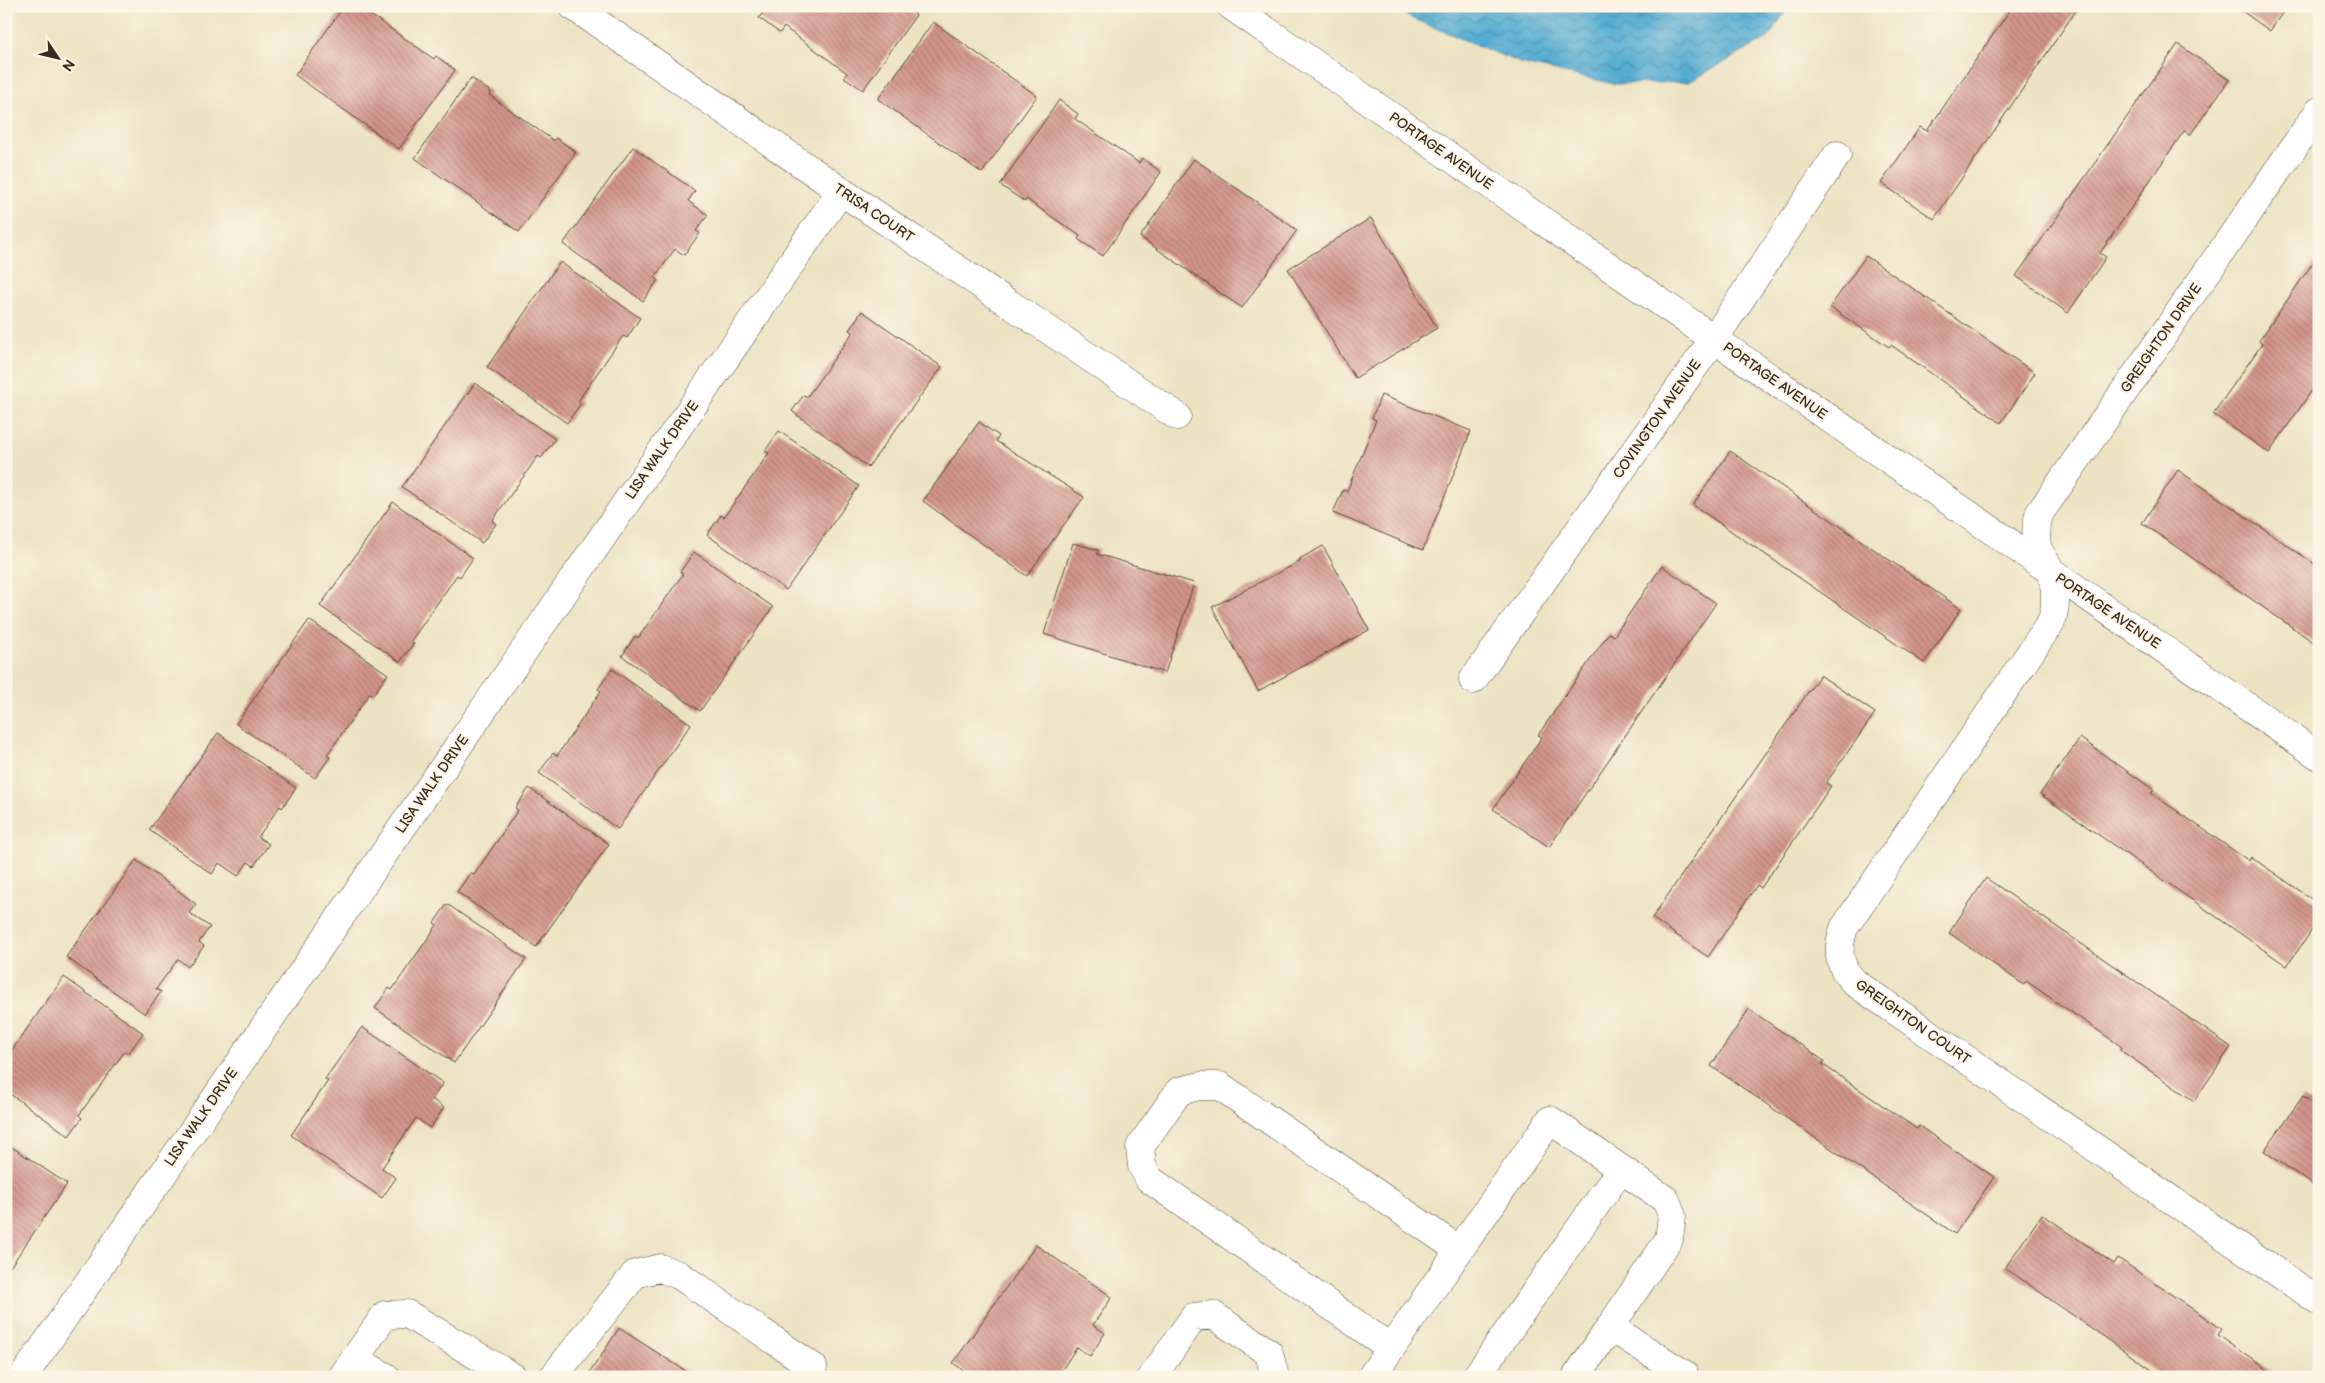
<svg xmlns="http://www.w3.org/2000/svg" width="2325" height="1383" font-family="'Balsamiq Sans',sans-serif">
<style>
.water{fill:url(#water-waves);stroke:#496c79}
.building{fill:url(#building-back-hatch)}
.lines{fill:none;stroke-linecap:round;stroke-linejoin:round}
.minor-casing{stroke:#564637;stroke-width:29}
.minor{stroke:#fff;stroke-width:28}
.labels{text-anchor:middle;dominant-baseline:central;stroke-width:4;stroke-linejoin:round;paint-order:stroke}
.street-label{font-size:14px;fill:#3b2a1e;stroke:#fcf5e5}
</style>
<defs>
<pattern id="water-waves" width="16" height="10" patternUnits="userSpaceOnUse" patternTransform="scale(1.25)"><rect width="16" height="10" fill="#57add4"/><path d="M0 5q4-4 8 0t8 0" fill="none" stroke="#498dab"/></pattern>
<pattern id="building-back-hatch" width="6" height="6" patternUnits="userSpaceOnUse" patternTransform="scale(1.25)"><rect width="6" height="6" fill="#d2948c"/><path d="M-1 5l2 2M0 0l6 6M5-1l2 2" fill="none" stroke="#ac7972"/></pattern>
</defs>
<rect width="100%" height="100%" fill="#fcf5e5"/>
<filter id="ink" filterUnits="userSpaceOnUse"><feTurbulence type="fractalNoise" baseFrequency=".02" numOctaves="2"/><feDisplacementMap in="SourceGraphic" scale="10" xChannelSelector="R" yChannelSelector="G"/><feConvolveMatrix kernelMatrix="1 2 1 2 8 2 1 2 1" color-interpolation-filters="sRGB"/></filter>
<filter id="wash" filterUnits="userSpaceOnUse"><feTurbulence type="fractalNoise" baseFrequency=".0096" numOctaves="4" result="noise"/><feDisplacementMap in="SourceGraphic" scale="20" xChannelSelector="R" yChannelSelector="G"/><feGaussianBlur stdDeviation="1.12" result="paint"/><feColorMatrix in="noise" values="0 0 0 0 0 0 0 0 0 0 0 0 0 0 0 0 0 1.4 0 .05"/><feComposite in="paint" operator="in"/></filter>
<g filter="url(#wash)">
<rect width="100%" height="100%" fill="#ece3c2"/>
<path class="water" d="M1397,6h392l-21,32 -79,44 -75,2 -94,-21 -113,-47z"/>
<g id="blocks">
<path class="building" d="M344,6h22l4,3 -2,4 66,46 2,-3 19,14 -56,79 -104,-74z
M768,6h136l12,9 -53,75 -19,-13 3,-4 -63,-46 -4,6 -21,-15z
M2004,6h75l-145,213 -53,-36 39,-56 7,4 83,-121z
M2235,6h52l-17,25z
M933,22l104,74 -55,77 -104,-74z
M2178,44l51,36 -39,55 -6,-4 -84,122 6,4 -38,56 -52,-37z
M471,78l20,14 -2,3 65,46 2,-3 20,14 -57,80 -104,-74z
M1059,100l19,14 -3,5 64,44 3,-5 19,14 -58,84 -25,-17 2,-3 -54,-37 -1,3 -25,-17z
M633,147l62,44 -7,10 20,14 -12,16 4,2 -16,22 -9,-6 -20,28 3,3 -15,21 -80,-57z
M1194,159l103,71 -55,78 -102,-71z
M1371,218l66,110 -82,50 -67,-109z
M2319,254v126l-50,73 -56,-39 49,-70 -3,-3z
M1866,256l169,117 -34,50 -110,-78 -2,2 -59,-40z
M560,262l80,56 -13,20 -4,-2 -45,65 3,2 -14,20 -80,-56z
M862,311l80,56 -74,100 -76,-56 12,-16 3,2 46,-65 -4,-2z
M475,383l80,56 -14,19 -3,-2 -46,65 4,3 -14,19 -80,-56z
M1381,395l90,36 -48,119 -90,-37 10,-23 4,1 29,-71 -4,-2z
M979,422l20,14 -3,5 88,56 -57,79 -104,-75z
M779,431l80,55 -73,104 -79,-55 14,-20 3,2 45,-64 -4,-2z
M1730,451l231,158 -37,54 -231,-158z
M2178,470l141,97v79l-177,-123z
M393,502l80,56 -13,19 -3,-2 -46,66 3,2 -14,19 -80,-56z
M1073,543l25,7 -1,4 97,29 -29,90 -121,-39z
M1323,546l46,84 -111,61 -46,-84 89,-46 -2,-2z
M694,552l79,55 -73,104 -78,-55 13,-20 3,2 45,-64 -3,-2z
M1662,566l54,37 -167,244 -56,-38 49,-72 -4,-2 71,-102 5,3z
M309,620l79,54 -15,21 -3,-2 -43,62 3,2 -15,21 -79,-54z
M612,669l79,55 -73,105 -79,-56 14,-20 4,3 44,-65 -3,-2z
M1820,675l55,38 -49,70 5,3 -70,102 -4,-3 -49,72 -56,-39z
M218,733l78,55 -14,20 -2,-2 -22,31 11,7 -15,22 -6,-4 -10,14 -19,-13 -7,11 -63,-44z
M2080,738l74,52 -3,3 98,68 2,-4 68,47v16l-32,46 -247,-172z
M529,788l80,56 -73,103 -79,-55 14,-20 3,3 44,-65 -3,-2z
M136,860l60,44 -7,9 21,14 -11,15 5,4 -16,21 -10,-8 -22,30 5,3 -16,22 -79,-57z
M1986,878l245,169 -37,54 -74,-51 2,-3 -96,-66 -2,4 -75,-52z
M447,904l79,55 -72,104 -79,-55 14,-20 3,2 45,-65 -3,-2z
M64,977l79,56 -15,21 -3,-3 -46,64 3,3 -13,18 -63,-45v-33z
M1749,1009l75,52 -2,3 95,65 2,-3 75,51 -39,57 -244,-168z
M362,1027l81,56 -11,16 12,9 -14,20 -14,-10 -34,50 14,10 -14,20 -91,-63 37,-54 -3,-2z
M2303,1096l16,11v82l-55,-38z
M6,1143l61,41 -61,89z
M2042,1214l72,50 4,-6 104,71 -4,6 60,42h-116l-157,-109z
M1036,1245l76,52 -19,28 12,8 -15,23 -13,-9 -20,30h-84l-20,-14z
M619,1328l76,49h-108z"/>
</g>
</g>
<g filter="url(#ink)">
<use href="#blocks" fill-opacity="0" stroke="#564637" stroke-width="1"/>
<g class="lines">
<g class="minor-casing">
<path id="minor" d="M573,6l268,185 336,225
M1231,6l1088,750
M2319,111l-280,403c-2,10 -4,20 -2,31 2,10 11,18 14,27 5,17 6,34 0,50l-207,306c-7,22 -7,37 11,55l464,318
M1473,680l241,-341 123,-184
M1391,1348l-242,-169 -7,-13 -2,-19 39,-56 21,-5h20l239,164
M354,1359l32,18
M23,1377l818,-1186
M342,1377l43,-62 22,-1 106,63
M553,1377l82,-103 25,-6 19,7 134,92
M1152,1377l42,-60 19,-2 56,38 6,24
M1371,1377l179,-257 116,80 6,16 -3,23 -59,88 74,47 -2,3
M1476,1377l145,-208
M1576,1377l34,-50"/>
</g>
<use href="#minor" class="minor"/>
</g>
</g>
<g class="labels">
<g class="street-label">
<text transform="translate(1441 151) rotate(35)">PORTAGE AVENUE</text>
<text transform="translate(874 213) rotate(34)">TRISA COURT</text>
<text transform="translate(2161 338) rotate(-55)">GREIGHTON DRIVE</text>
<text transform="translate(1775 381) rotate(35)">PORTAGE AVENUE</text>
<text transform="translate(1657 419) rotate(-55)">COVINGTON AVENUE</text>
<text transform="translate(662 450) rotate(-55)">LISA WALK DRIVE</text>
<text transform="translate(2108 611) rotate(34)">PORTAGE AVENUE</text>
<text transform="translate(432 784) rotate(-55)">LISA WALK DRIVE</text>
<text transform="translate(1913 1022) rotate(35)">GREIGHTON COURT</text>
<text transform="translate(201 1117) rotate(-55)">LISA WALK DRIVE</text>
</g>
</g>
<rect width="2325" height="1383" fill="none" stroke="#fcf5e5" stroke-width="25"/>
<g transform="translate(58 58) rotate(125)" stroke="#fcf5e5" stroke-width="4" paint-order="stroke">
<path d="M0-4L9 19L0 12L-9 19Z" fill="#3b2a1e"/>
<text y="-8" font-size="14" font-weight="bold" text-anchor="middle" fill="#3b2a1e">N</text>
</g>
</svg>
